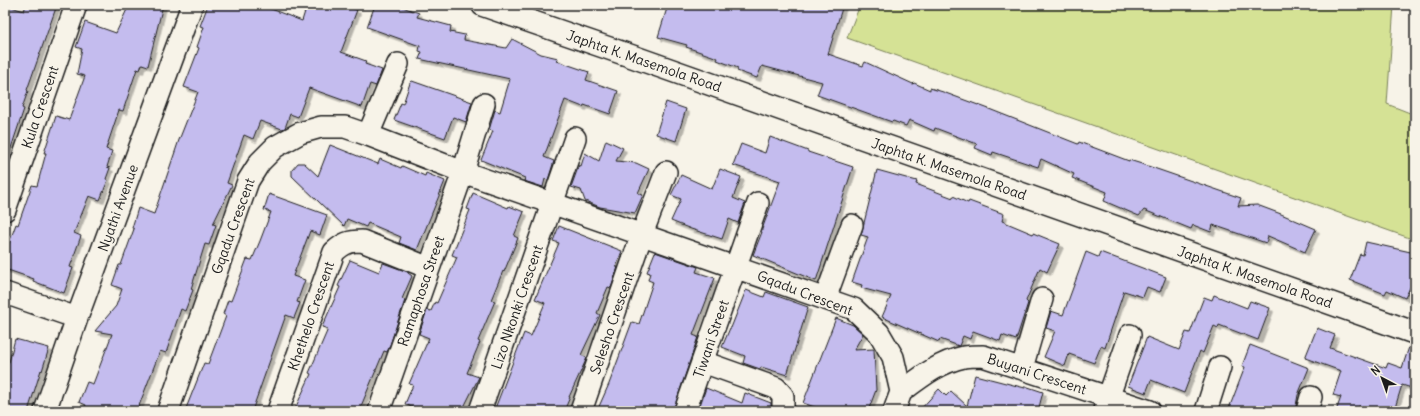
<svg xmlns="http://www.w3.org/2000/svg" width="1420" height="416" font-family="Delius,sans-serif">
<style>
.green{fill:#d5e295;stroke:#787f58}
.building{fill:#c4bcee;stroke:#1c1c1c;filter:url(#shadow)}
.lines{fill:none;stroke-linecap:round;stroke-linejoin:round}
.street-casing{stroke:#1c1c1c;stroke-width:24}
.secondary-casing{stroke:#1c1c1c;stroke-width:25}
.street{stroke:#f7f3e8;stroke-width:21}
.secondary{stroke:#f7f3e8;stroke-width:22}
.labels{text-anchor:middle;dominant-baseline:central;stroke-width:4;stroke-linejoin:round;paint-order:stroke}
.street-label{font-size:14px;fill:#1c1c1c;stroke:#f7f3e8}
</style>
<defs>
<filter id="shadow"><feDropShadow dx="3.5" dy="3.5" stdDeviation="0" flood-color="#0004"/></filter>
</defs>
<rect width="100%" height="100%" fill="#f7f3e8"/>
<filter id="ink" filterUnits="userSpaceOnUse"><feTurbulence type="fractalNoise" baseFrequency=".025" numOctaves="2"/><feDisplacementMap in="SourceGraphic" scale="8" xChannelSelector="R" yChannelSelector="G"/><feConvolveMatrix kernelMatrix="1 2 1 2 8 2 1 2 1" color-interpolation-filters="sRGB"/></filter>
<g filter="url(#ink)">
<path class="green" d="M860,5h534l-7,99 28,11v125l-568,-202z"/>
<path class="building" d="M5,5l19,6 2,-6h31l-30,85 1,1 -6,17 2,1 -16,48 -3,-1z
M129,5h34l-15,61 -6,-2 -2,6 -3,-1 -14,42 -4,-1 -13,39 6,2 -5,16 3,1 -4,11 2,1 -8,20 -11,-4 -15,37 7,3 -11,31 3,1 -9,25 -31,-12 1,-2 -29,-10v-24l3,1 8,-22 2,1 14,-40 5,1 9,-33h-2l12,-37 13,4 16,-44 -8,-2 5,-25 -6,-2 9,-25 31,11z
M208,5h53l41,16 5,-16h36l14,5 -16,42 25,9 -1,3 17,6 -6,16 -6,-2 -8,23 -53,-19 -11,29 -8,-3 -5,14 -3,1 -22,-8 -7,18 -9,-4 -17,48 5,2 -19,39 3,1 -7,20 -4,-1 -14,45 2,1 -8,21 -4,-2 -15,44 -6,-2 -23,60h-53l2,-6 -7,-3 8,-20 6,2 19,-50 -17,-3 21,-25 6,-17 -10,-4 7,-20h2l13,-36 -2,-1 6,-20 16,6 25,-74 19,-48 -14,-5 15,-39 -2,-1 7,-20 -4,-1z
M375,5h22l22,8 -2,4 34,9 -1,6 15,3 -1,5 42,8 6,-9 29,15 17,4 -1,3 32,11 -3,8 32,11 -8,23 -26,-9 -1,2 -18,-7 -21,57 10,4 -6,19 -3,-1 -2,8 -19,-6 1,-3 -44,-18 12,-29 -4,-1 6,-20 5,2 10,-33 -91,-20 3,-7 -3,-1 1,-5 -53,-19z
M668,5h175l-15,49 35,12 2,-4 48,22 1,-1 16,7v-2l13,4 46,17 89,35 1,-2 50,19v-1l16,5 96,33 -3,8 19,-1 24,9 35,15 -11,23 -37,-16 -2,7 -53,-18 -2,7 -18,-7 -2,4 -47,-19 -5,6 -35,-15 3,-9 -35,-14 2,-4 -33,-15 -3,8 -45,-15 -1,3 -17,-7 2,-4 -42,-16 -1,3 -25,-11 -3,6 -13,-5 -1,1 -75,-27 5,-13 -60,-16 -5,12 -20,-7 1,-3 -21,-8 1,-2 -32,-11 1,-2 -29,-8z
M412,81l60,21 -6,20 -13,-5 -8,21 -51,-18 7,-17 2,1 7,-21z
M666,102l20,7 -10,32 -20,-7z
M770,137l38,14v1l45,15 -37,114 -63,-26 9,-23h-1l19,-51 -47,-16 8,-21 24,9z
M606,140l17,8 -7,13 20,2 13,6 -11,24 5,2 -8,18 -35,-6 -15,-6 -4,-11 -10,-3 8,-22 2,1 4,-13 14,8z
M330,145l48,19 2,-5 21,9 1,-2 23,10 1,-3 19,8 -28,69 -18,-7 2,-6 -33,-14 -2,4 -19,-8 -3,7 -52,-50v-6l6,-7h6l14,13z
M720,169l21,8 -8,21 12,5 -7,20 -9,-4 -7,20 -31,-10 -20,-8 10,-22 -10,-4 10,-20 31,14z
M877,170l40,11 -1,3 37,14v-2l15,7 1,-2 35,13 -2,7 31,13v-1l27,11 -13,28 -7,-4 -14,33 2,2 -12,37 -14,-5 -2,6 -27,-10 -3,8 -7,-3 -4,10 -19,-7 -1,3 -57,-25 9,-21 -30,-8 1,-3 -10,-3 16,-45 -7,-2z
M473,193l35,15 1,-2 15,6 -10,24 4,2 -14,34 -1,-1 -12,29 4,1 -17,40 2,1 -13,31 12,4 -17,34h-41l-16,-7 8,-19 -4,-1 20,-46 -10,-4 8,-24 4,1 4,-9 2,1 20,-46 -5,-2 18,-45 -3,-1z
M269,194l58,21 -7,20 -10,-4 -17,45 12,4 -8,22 3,1 -6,15 -8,-3 -34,96h-67l19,-48 4,1 18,-48 -3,-2 5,-14 3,1 16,-42 5,1 8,-19 11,-29 -7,-2z
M559,226l63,25 -6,16h2l-7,21 -3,-1 -11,26 3,2 -19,40 6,3 -1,2 -17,37h1l-6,14h-70l30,-78 7,3 14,-33 -10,-4 24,-56 -6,-2z
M1366,242l49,11v24l-10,21 -18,-8 -2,4 -35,-14 10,-26 3,1z
M655,252l43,15 -2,5 19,6 -22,57 5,2 -25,74h-76l12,-27 23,-62 7,2 14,-42 -5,-2 2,-7 -3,-1z
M1086,252l12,5 2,-5 66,25 -6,15 -13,-5 -4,10 -19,-6 -19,57 -4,-2 -7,17 -25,-9 -4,12 -21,-9 11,-26 -9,-3 5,-17 12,4z
M350,260l29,12 4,-9 25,9v1l4,3 -10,23 3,1 -16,48 -2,4 -3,-1 -25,60h-65l17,-37 -2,-1 19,-44 -6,-2 18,-40 -2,-1z
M746,290l18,7 2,-5 42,15 -21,68 -26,-8 -1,2 -17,-6 2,-7 -23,-9 8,-19h1z
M1214,295l33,13 3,-7 20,7 -12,32 -39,-15 -1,3 -4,-2 -11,27 -3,-2 -16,42 -33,-13 -5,13 -18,-7 19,-49 32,13 7,-18 4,1 14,-36 8,3z
M836,318l17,7 10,9 -9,16 20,-1 2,41 -8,21h-42l-23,-8z
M1317,328l18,7 -5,13 56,20 2,-5 14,5 8,-24 5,1v44l-13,-4 -8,26h-19l-16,-5 -2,5h-21l5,-14 -8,-2 8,-24 -36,-13z
M15,339l34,9 -7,23 -1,-1 -13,41h-23v-45l4,-4z
M1250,345l59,23 -11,27 -3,16h-67l17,-44 -3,-1z
M975,375l50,13v-2l18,6 -5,19h-119l20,-22 7,7 5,-5 16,15z
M706,388l36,15 3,-10 26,10v8h-73z"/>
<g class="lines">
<g class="street-casing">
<path id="street" d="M368,135l30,-71
M5,210l71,-205
M5,293l72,25
M825,299l27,-74
M703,362l73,26 7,8v15
M1022,368l20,-69
M901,392c20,-15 39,-30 63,-35 6,-1 13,-1 19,-1l167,55
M1104,410l26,-75
M45,411l32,-93 115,-313
M168,411l80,-230 12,-19 15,-15 25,-14 21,-6h24l23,8 95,37 391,137 25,24 14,24 8,35 -7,19
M278,411l56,-159c10,-9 15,-11 28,-11l67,27
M379,411l84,-239 21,-68
M480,411l95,-273
M581,411l61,-177 24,-62
M685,411l73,-208
M1206,411l14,-44
M1307,411l4,-14"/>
</g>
<g class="secondary-casing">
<path id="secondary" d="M483,5l148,51 784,277"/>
</g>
<use href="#street" class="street"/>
<use href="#secondary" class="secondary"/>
</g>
</g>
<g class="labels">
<g class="street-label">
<text transform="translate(644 61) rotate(19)">Japhta K. Masemola Road</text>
<text transform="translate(40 107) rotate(-71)">Kula Crescent</text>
<text transform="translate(949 169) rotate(19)">Japhta K. Masemola Road</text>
<text transform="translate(118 208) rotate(-70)">Nyathi Avenue</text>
<text transform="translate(233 226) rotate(-70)">Gqadu Crescent</text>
<text transform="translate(1255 277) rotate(19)">Japhta K. Masemola Road</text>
<text transform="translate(421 291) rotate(-71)">Ramaphosa Street</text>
<text transform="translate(805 293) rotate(21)">Gqadu Crescent</text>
<text transform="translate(517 307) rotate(-71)">Lizo Nkonki Crescent</text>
<text transform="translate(311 316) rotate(-71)">Khethelo Crescent</text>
<text transform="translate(612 323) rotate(-71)">Selesho Crescent</text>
<text transform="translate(711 339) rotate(-71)">Tiwani Street</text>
<text transform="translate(1037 374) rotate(18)">Buyani Crescent</text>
</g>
</g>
<rect width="1420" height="416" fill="none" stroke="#f7f3e8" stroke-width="20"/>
<rect x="10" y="10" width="1400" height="396" fill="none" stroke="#1c1c1c" stroke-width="1.5" filter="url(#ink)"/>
<g transform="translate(1382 378) rotate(319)" stroke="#f7f3e8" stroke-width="3" paint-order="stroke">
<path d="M0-3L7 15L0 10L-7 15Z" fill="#1c1c1c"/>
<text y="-6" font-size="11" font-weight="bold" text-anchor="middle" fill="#1c1c1c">N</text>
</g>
</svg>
